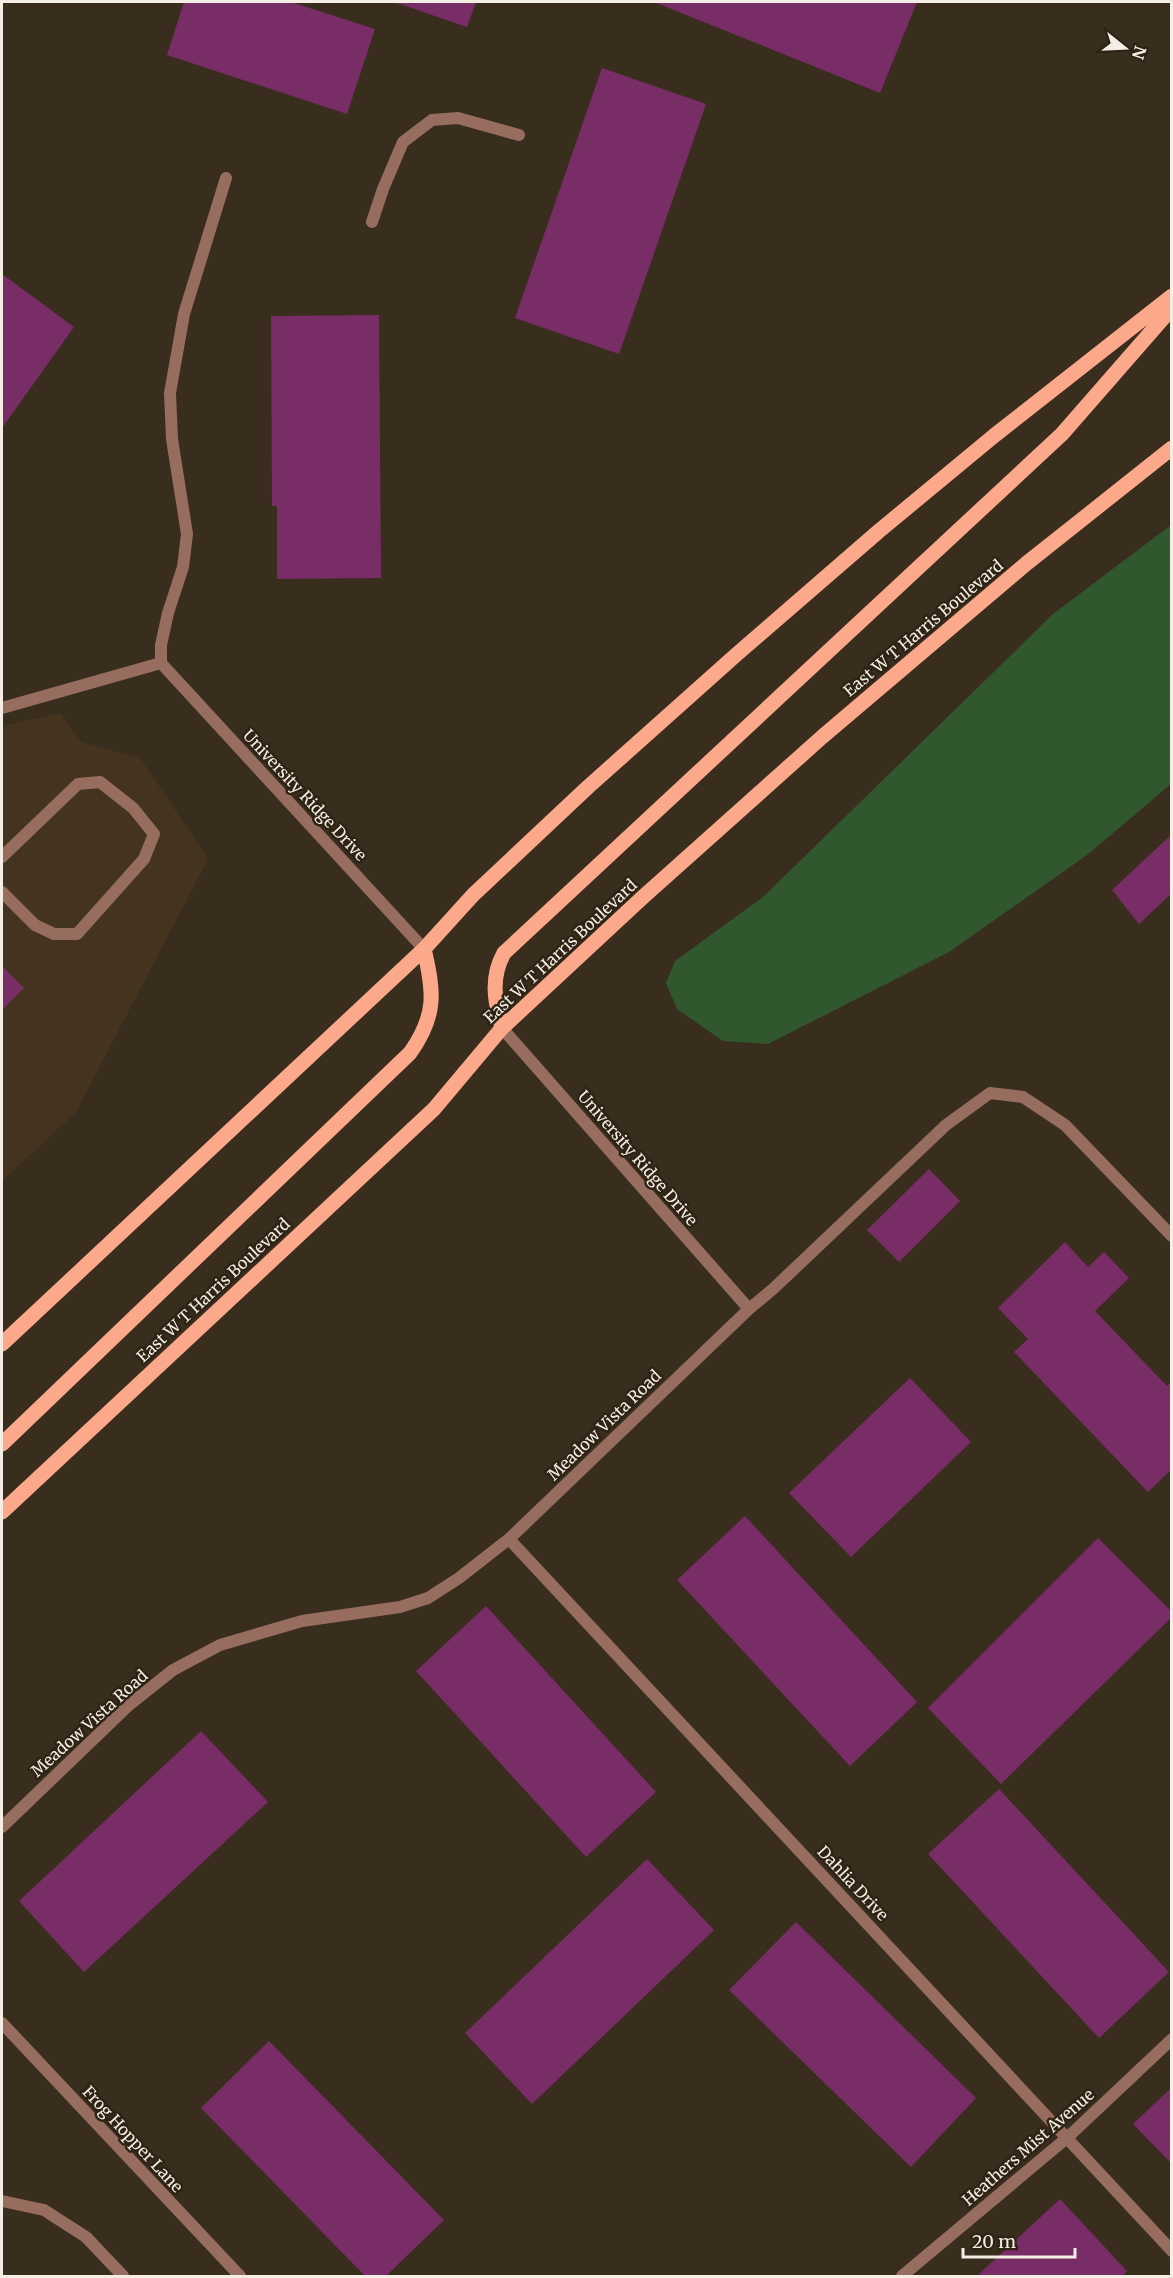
<svg xmlns="http://www.w3.org/2000/svg" width="1173" height="2278" font-family="Merriweather,serif">
<style>
.built{fill:#44341f}
.green{fill:#31572f}
.building{fill:#782d66}
.lines{fill:none;stroke-linecap:round;stroke-linejoin:round}
.service{stroke:#966d5e;stroke-width:12}
.minor{stroke:#966d5e;stroke-width:12}
.primary{stroke:#fca88b;stroke-width:15}
.labels{text-anchor:middle;dominant-baseline:central;stroke-width:5;stroke-linejoin:round;paint-order:stroke}
.street-label{font-size:16px;fill:#f5eee4;stroke:#2f2314}
</style>
<rect width="100%" height="100%" fill="#392d1e"/>
<path class="built" d="M61,713l20,29 59,16 68,101 -132,253 -74,69v-455z"/>
<path class="green" d="M1171,525v259l-84,71 -138,97 -181,92 -45,-3 -46,-32 -11,-26 9,-22 88,-64 290,-283z"/>
<path class="building" d="M184,2h107l84,27 -28,85 -180,-59z
M394,2h82l-9,25z
M654,2h263l-37,91z
M602,68l104,36 -87,250 -104,-36z
M2,274l72,53 -72,101z
M379,315l2,263 -104,1v-73h-5l-1,-190z
M1172,834v59l-33,31 -27,-34z
M2,966l22,22 -22,22z
M929,1169l31,32 -61,61 -32,-32z
M1065,1242l23,25 16,-15 25,26 -34,33 72,75 5,-5v88l-24,23 -134,-140 14,-13 -30,-31z
M910,1378l61,64 -120,115 -62,-64z
M745,1516l172,186 -67,64 -173,-186z
M1098,1538l74,74v5l-171,167 -73,-76z
M486,1606l170,186 -70,65 -170,-186z
M201,1731l67,71 -184,170 -65,-71z
M999,1789l170,183 -70,66 -171,-184z
M647,1859l67,71 -182,174 -67,-71z
M796,1922l180,176 -65,69 -182,-177z
M269,2041l175,179 -58,56h-21l-164,-168z
M1172,2087v77l-39,-40z
M1060,2199l67,72 -5,5h-145z"/>
<g class="lines">
<path class="service" d="M372,222l11,-33 20,-47 29,-22 26,-2 61,17
M2,708l159,-45
M2,857l76,-73 22,-2 33,26 21,26 -10,25 -67,75h-23l-19,-9 -33,-33"/>
<path class="minor" d="M226,178l-42,136 -14,79 2,46 15,95 -4,33 -15,46 -7,32v18l263,286
M502,1028l247,281
M509,1539l663,712
M2,1827l127,-122 44,-35 47,-25 82,-24 98,-14 28,-9 31,-20 50,-39 240,-230 24,-20 173,-164 44,-32 33,4 42,28 107,111
M2,2023l238,253
M2,2201l42,9 42,27 37,39
M902,2276l166,-139 104,-98"/>
<path class="primary" d="M502,1028c-7,-26 -12,-50 2,-75l558,-519 110,-126
M2,1344l422,-395 49,-54 115,-108 149,-133 142,-123 116,-96 177,-139
M2,1444l408,-391c27,-38 24,-61 14,-104
M2,1512l432,-403 68,-81 141,-131 179,-160 205,-174 145,-115"/>
</g>
<g class="labels">
<g class="street-label">
<text transform="translate(923 628) rotate(-40)">East W T Harris Boulevard</text>
<text transform="translate(305 795) rotate(47)">University Ridge Drive</text>
<text transform="translate(560 951) rotate(-43)">East W T Harris Boulevard</text>
<text transform="translate(638 1158) rotate(49)">University Ridge Drive</text>
<text transform="translate(213 1290) rotate(-43)">East W T Harris Boulevard</text>
<text transform="translate(604 1425) rotate(-44)">Meadow Vista Road</text>
<text transform="translate(89 1723) rotate(-42)">Meadow Vista Road</text>
<text transform="translate(853 1883) rotate(47)">Dahlia Drive</text>
<text transform="translate(133 2139) rotate(47)">Frog Hopper Lane</text>
<text transform="translate(1028 2147) rotate(-41)">Heathers Mist Avenue</text>
</g>
</g>
<rect width="1173" height="2278" fill="none" stroke="#f5eee4" stroke-width="6"/>
<g transform="translate(1125 48) rotate(108)" stroke="#2f2314" stroke-width="4.5" paint-order="stroke">
<path d="M0-4.5L10 22L0 15L-10 22Z" fill="#f5eee4"/>
<text y="-9" font-size="16" font-weight="bold" text-anchor="middle" fill="#f5eee4">N</text>
</g>
<path d="M963 2248v9h112v-9" fill="none" stroke="#f5eee4" stroke-width="3"/>
<text x="972" y="2248" font-size="18" fill="#f5eee4" stroke="#2f2314" stroke-width="4.5" paint-order="stroke">20 m</text>
</svg>
